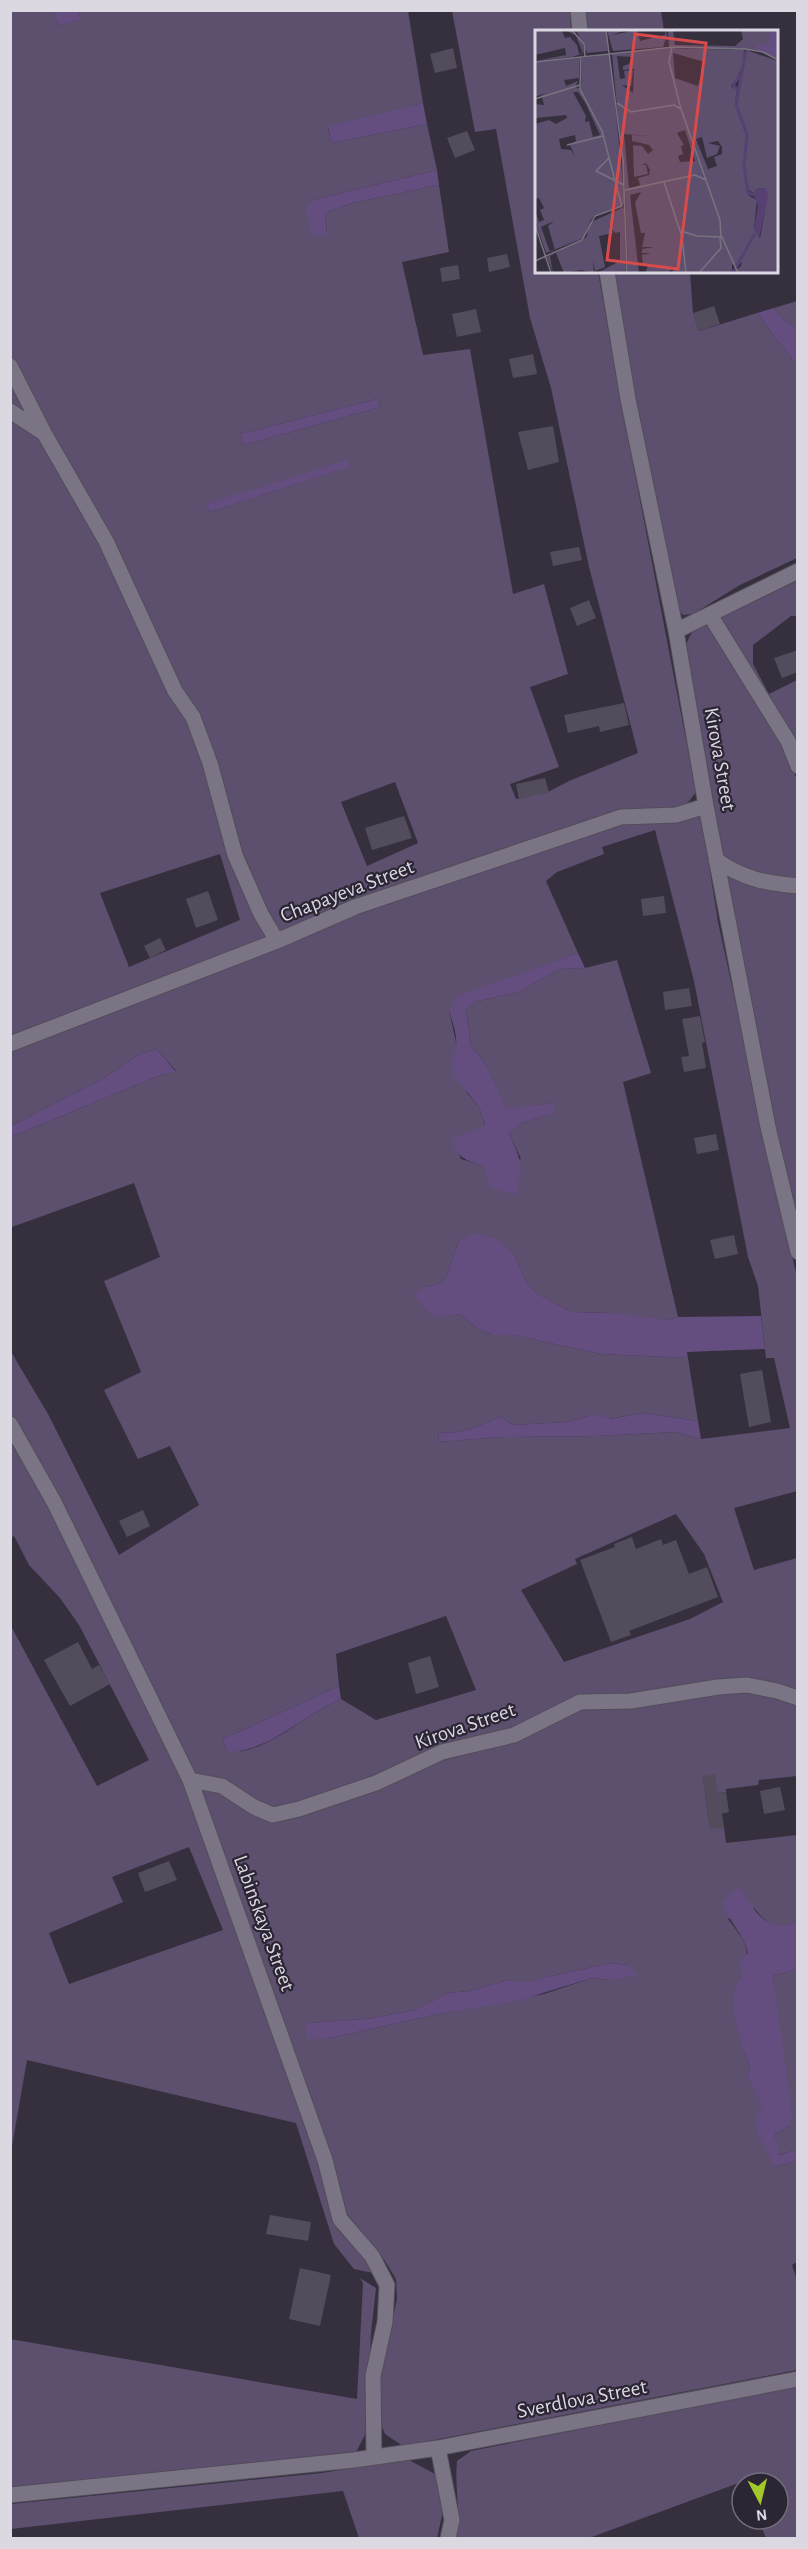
<svg xmlns="http://www.w3.org/2000/svg" width="808" height="2549" font-family="'Alegreya Sans',sans-serif">
<style>
.green{fill:#5c506e;fill-rule:evenodd}
.forest{fill:#644e80}
.building{fill:#534c5c}
.lines{fill:none;stroke-linecap:round;stroke-linejoin:round}
.minor-casing{stroke:#524d5a;stroke-width:17}
.minor{stroke:#7b7485;stroke-width:15}
.labels{text-anchor:middle;dominant-baseline:central;stroke-width:4.5;stroke-linejoin:round;paint-order:stroke}
.street-label{font-size:21px;fill:#dcd8e2;stroke:#2b2534}
.inset-river{fill:none;stroke:#564172;stroke-width:3}
.inset-road{fill:none;stroke:#787380;stroke-width:1.5}
.view{fill:#d74b4d;fill-opacity:0.15;stroke:#d74b4d;stroke-width:3}
.inset-edge{fill:none;stroke:#dcd8e2;stroke-width:3}
</style>
<rect width="100%" height="100%" fill="#352f3e"/>
<path class="green" d="M78,10l330,1 15,92 -95,24 3,16 96,-19 10,46 -124,30 14,34 -2,-21 27,-10 87,-18 10,67 -47,10 21,93 47,-6 43,245 31,-10 24,90 -38,13 29,80 -49,17 6,15 32,-7 21,-11 69,-28 -49,-186 -38,-179 -21,-70 -34,-189 -21,3 -23,-121h118l1,20 -35,1v240h62l23,129 75,391 -10,13 -351,103 -54,23 -60,29 -210,81v-1030h43l4,15 21,-6zM377,399l4,8 -137,38 -4,-11zM349,467l-139,45 -4,-8 144,-37zM395,782l23,61 -51,23 -26,-64zM220,854l20,66 -111,47 -29,-74z
M583,11h78l3,20h-80z
M613,272h77l3,41 6,18 58,-18 40,53v192l-57,27 -47,29 -10,1 -7,-7 -29,-145z
M797,301v27l-14,-9 -9,-11z
M797,577v39h-6l-38,29v19l16,30 28,-14v74l-78,-138z
M710,621l74,127 13,32v446l-7,-25 -63,-304 -18,-121 -24,-124c3,-18 8,-23 25,-31z
M701,815l17,107 68,311 11,43v215l-63,17 20,62 43,-12v134l-45,-10 -124,15 -51,3 -53,25 -150,57 -101,29 -82,-37 -146,-298 -34,-63 -1,-63 38,64 71,141 80,-50 -29,-59 -32,13 -34,-69 37,-18 -37,-91 56,-24 -26,-74 -122,44 -1,-4v-86l152,-63 13,-3 -19,-22 -17,5 -36,24 -93,48v-79l176,-68 70,-22 107,-47 253,-86zM655,830l39,151 54,276 10,29 8,72h8l16,70 -89,11 -25,-7 -80,4 -95,1 -63,5 1,-10c23,3 41,-6 61,-16l13,9 54,-3 28,-8 14,5 34,-6 55,8 -10,-63 -87,-4 -88,-19h-20l-19,-9 -14,-12 -24,3 -10,-30 18,-5 15,-41 55,13 12,27 10,12 36,19 39,1 34,6 24,1 9,-3 -55,-235 28,-9 -34,-113 -32,8 -26,1 -40,23 -45,10 -8,5 5,39 12,14 24,50 47,-7v10l-32,10 -13,10 12,26 -37,7 -23,-7 -8,-20 32,-13 -6,-19 -12,-14 -18,-83 40,-24 89,-33 -32,-72 11,-9 47,-18 -2,-7zM676,1514l28,40 19,48 -33,17 -126,43 -43,-72 56,-26 -2,-5zM446,1616l30,74 -100,30 -35,-21c-33,14 -62,44 -98,52 -5,1 -12,-2 -18,-4l-2,-8 116,-53 -3,-32z
M11,1434l28,54 155,315 127,363 18,65 16,17 13,7 5,18 -19,-4 -20,-25 -38,-121 -269,-63 -16,92v-526l86,160 52,-26 -70,-135 -19,-27 -31,-33 -15,-29 -3,2zM189,1847l34,83 -154,54 -20,-51 74,-31 -11,-25z
M750,1690l47,13v73l-38,4 -1,5 -32,4v3l-21,4 5,32 14,-1 2,16 71,-8v88c-23,6 -28,3 -43,-15l-26,11c15,20 24,28 16,54 -2,6 -8,10 -9,16 -3,22 5,57 15,77l-3,10 16,30 11,61 23,-6v101l-5,3 5,15v90l-394,76 -18,-12 -6,-14 -2,-29 20,-92 -1,-20 -11,-18 -41,-51 -147,-423 20,3 44,24 185,-59 136,-49zM611,1963l16,2 -17,15 -18,-2 -48,16 -101,19 -117,26 -19,-1v-15l60,-4 47,-9 34,-17 22,-2 38,-11 20,4 19,-7z
M797,1969v181l-19,5 -3,-21 14,-8 -16,-150z
M360,2278l16,10 -5,45 -4,98 -12,23 -344,35 -1,-150 347,60 6,-116z
M797,2386v152h-31l-8,-19h20v-36l-34,-2 -155,57h-134c7,-25 -1,-51 2,-77l14,-10z
M407,2459l28,15 8,37 -6,27h-78l-16,-47 -332,38v-25l311,-31z"/>
<path class="forest" d="M54,11h24l2,9 -22,6z
M423,103l4,21 -96,19 -3,-17z
M437,170l2,15 -87,18 -27,10 2,22 -15,1 -6,-27 7,-9z
M774,308l9,11 14,9v38l-40,-53z
M377,399l4,8 -137,38 -4,-11z
M347,460l3,7 -140,45 -4,-8z
M578,953l7,15 -26,1 -40,23 -45,10 -8,6 5,38 12,14 24,49 47,-6 1,10 -33,10 -13,10c11,25 16,34 6,62l-25,-8 -6,-21c-17,-5 -28,-8 -32,-27l33,-14 -6,-18 -24,-30 -5,-15c12,-17 4,-34 -1,-52l8,-14z
M157,1049l19,23 -13,2 -152,63v-11l93,-48 36,-24z
M472,1233l22,5 20,16 12,27 10,12 36,19 39,1 58,7 9,-3 83,-1 4,33 -78,3 1,6 -87,-4 -88,-19h-20l-19,-9 -14,-12 -24,4 -11,-9 -11,-15 12,-7 18,-5 15,-41z
M643,1413l55,8 3,18 -25,-7 -80,4 -95,1 -63,5 1,-10c23,3 41,-6 61,-16l13,9 54,-3 28,-8 15,5z
M339,1686l2,13c-36,15 -70,51 -110,53l-6,-5 -2,-8z
M739,1888c19,25 24,44 58,35v46l-24,7 19,138 -3,12 -14,8 4,21 18,-5v11l-23,6 -16,-33 -3,-16 7,-12 -15,-30 3,-10c-9,-18 -21,-58 -15,-79 1,-3 6,-8 8,-12l-4,-12 9,-10c-4,-18 -19,-32 -26,-49l7,-10z
M611,1963l16,2 11,10 -28,5 -18,-2 -75,23 -74,12 -117,26h-19l-1,-16 61,-4 47,-9 34,-17 22,-2 38,-11 20,3 19,-6z"/>
<path class="building" d="M453,48l4,20 -22,5 -5,-19z
M467,131l8,19 -20,8 -8,-20z
M507,254l3,13 -21,5 -2,-14z
M458,265l2,14 -18,3 -2,-14z
M714,306l6,18 -21,7 -6,-18z
M476,309l5,23 -24,5 -5,-23z
M533,354l4,20 -24,4 -4,-19z
M553,426l6,36 -31,8 -10,-38z
M579,547l3,13 -29,6 -3,-14z
M589,600l7,18 -19,8 -7,-18z
M798,650v22l-16,6 -8,-20z
M624,703l5,22 -29,7 -1,-6 -31,7 -4,-18z
M545,778l4,14 -30,7 -3,-15z
M404,816l8,22 -40,12 -7,-22z
M208,891l10,29 -22,8 -10,-29z
M664,896l2,17 -23,3 -2,-17z
M160,938l6,12 -16,8 -6,-12z
M689,988l3,18 -27,4 -2,-18z
M700,1016l5,26 -3,1 4,25 -22,4 -3,-15 8,-1 -7,-37z
M716,1134l3,16 -22,4 -3,-16z
M734,1235l4,19 -23,5 -5,-19z
M762,1370l9,52 -22,5 -9,-53z
M143,1510l7,16 -23,11 -8,-16z
M632,1537l4,12 25,-10 2,6 13,-5 13,34 18,-7 11,30 -89,34 2,4 -20,7 -31,-82 35,-13 -1,-3z
M78,1642l14,27 7,-4 11,19 -40,22 -26,-46z
M430,1656l9,31 -23,7 -8,-31z
M715,1774l3,20 8,-2 3,20 -7,2 2,13 -14,2 -8,-53z
M780,1787l5,23 -21,4 -4,-23z
M169,1861l8,19 -32,12 -7,-19z
M270,2215l41,7 -3,19 -42,-7z
M300,2268l31,7 -11,51 -31,-7z"/>
<g class="lines">
<g class="minor-casing">
<path id="minor" d="M578,10l2,22
M607,272l21,127 48,232 30,175 62,321 30,125
M10,366l34,67 62,108 69,150 18,26 17,46 25,92 26,59 16,27
M10,411l32,21
M710,615l78,126 10,25
M676,631l122,-60
M716,860c28,19 49,23 82,26
M10,1044l267,-103 78,-34 266,-90 55,-2 30,-9
M10,1424l44,78 136,278 135,380 15,59 32,37 15,29 -2,37 -12,54 1,81
M190,1780l32,6 32,21 19,8 26,-6 77,-26 66,-31 72,-17 66,-33 51,-1 87,-14 29,-2 30,6 21,7
M438,2448l14,72 -4,18
M10,2495l344,-35 84,-12 360,-69"/>
</g>
<use href="#minor" class="minor"/>
</g>
<g class="labels">
<g class="street-label">
<text transform="translate(720 759) rotate(80)">Kirova Street</text>
<text transform="translate(347 891) rotate(-21)">Chapayeva Street</text>
<text transform="translate(465 1726) rotate(-19)">Kirova Street</text>
<text transform="translate(264 1923) rotate(70)">Labinskaya Street</text>
<text transform="translate(582 2399) rotate(-11)">Sverdlova Street</text>
</g>
</g>
<g transform="translate(535 30)">
<rect width="243" height="243" fill="#352f3e"/>
<path d="M0,0l27,1 3,7 5,-1 7,8 2,9 4,-1 -7,-17 -10,-6h5l11,12 2,11 -12,4 -37,4 31,-6 -1,-7 -30,7zM41,0h30l2,21 -21,2zM72,0h19l-14,5 25,-5 3,11 25,-6v-5l2,5 -4,12 -50,4zM133,0h5l2,15 60,1 8,-7 -2,-9h28v15l-13,5 -87,-3zM134,18l75,2 -1,17 -12,20 6,1 -2,16 2,3 9,-57 32,11v212h-45l8,-7 1,-4 -6,5 -4,-3v9h-62l4,-3v-4l-6,7h-23l3,-7h-5l-1,-11 9,-2h-9v-4l12,-2h-12l3,-14h-4l-6,-30 6,-11 -11,3 9,78h-11l-3,-82 -13,-137zM138,23l32,9 -7,24 -23,-8zM82,26l15,1 -3,7 -6,2v4l11,-1 -1,24 -11,-8 9,1 2,-16 -9,1 1,7 -5,1zM150,100l10,31 -15,1 -2,-6 5,-2 -2,-8 3,-1 -7,-12zM89,104l28,2 -20,-1v6l17,4 4,5 -5,4 -6,-8 -9,-1 1,32 14,-3 -2,-9h-4l4,-2 4,7 -1,5 -11,3 2,7 -6,2 -5,1zM167,107l5,21 10,-4 3,-8 -12,-3 10,-2 4,6v7l-8,3 3,9 -9,3 -12,-30zM231,158v17l-6,33 -6,-9 3,-29 -9,-5 -1,-6 8,5 1,-5zM75,24l15,149 -3,3 -6,-14 6,14 -28,10 -5,7 35,-16 2,66h-29l23,-12v-29l-5,1 -7,-8 5,8 -14,3 6,31 -10,4 -2,-11 1,13 -13,-3 -17,3 -8,-20 -6,3 3,17 -6,-16 37,-18 3,-3 2,-12 -5,14 -38,15 -11,-32v-10l4,11 5,-2 -4,-10 4,-2 -5,-10 -4,1v-75l14,-4 7,4 11,-6 -1,-3 -30,3 -1,-14 9,1 -2,-8 -7,2 11,-6 -11,4v-35l45,-4 -1,20 -15,2 2,6 12,-5 -3,6 6,2 1,-31zM38,62h5l8,12 14,31 -7,2 -4,-16 -4,1 1,-6zM40,105l1,6 -11,6 5,-2 5,12 -4,-7 -10,-1 -2,-10zM19,191l-6,5 7,24 -5,2 -9,-25z" fill="#5c506e" fill-rule="evenodd"/>
<path d="M234,0h9v29l-22,-9 2,-6 11,1z" fill="#644e80"/>
<path d="M231,158l2,9 -9,41 -5,-9 4,-23 -4,-10 2,-7z" fill="#564172"/>
<path class="inset-river" d="M211,21l-10,53 11,31 -3,30 4,28 6,2M203,60l-5,-5 8,-11M198,243l22,-40"/>
<path class="inset-road" d="M37,0l12,14 1,12M71,0l17,131 4,112M137,17l-3,15 12,47 39,111 1,17M46,27l-1,32 22,42 20,76M0,32l139,-15 71,2 18,3 15,8M0,69l45,-14M82,73l14,9 43,-7 7,4M32,115l36,-9M74,128l-13,13 28,14M129,152l18,55 4,36M90,160l70,-15 11,5M0,195l16,48M146,201l16,5 25,1 16,36M0,231l47,-21 13,-24 27,-10M164,243l22,-25 -1,-10"/>
<path class="view" d="M100,4l71,9 -28,226 -71,-9z"/>
<rect width="243" height="243" class="inset-edge"/>
</g>
<rect width="808" height="2549" fill="none" stroke="#dcd8e2" stroke-width="24"/>
<g transform="translate(760 2501) rotate(173)"><circle r="28" fill="#2b2534" stroke="#726d7a" stroke-width="1.5"/>
<path d="M0-4.5L10 22L0 15L-10 22Z" fill="#a2c929"/>
<text y="-9" font-size="16" font-weight="bold" text-anchor="middle" fill="#dcd8e2">N</text>
</g>
</svg>
